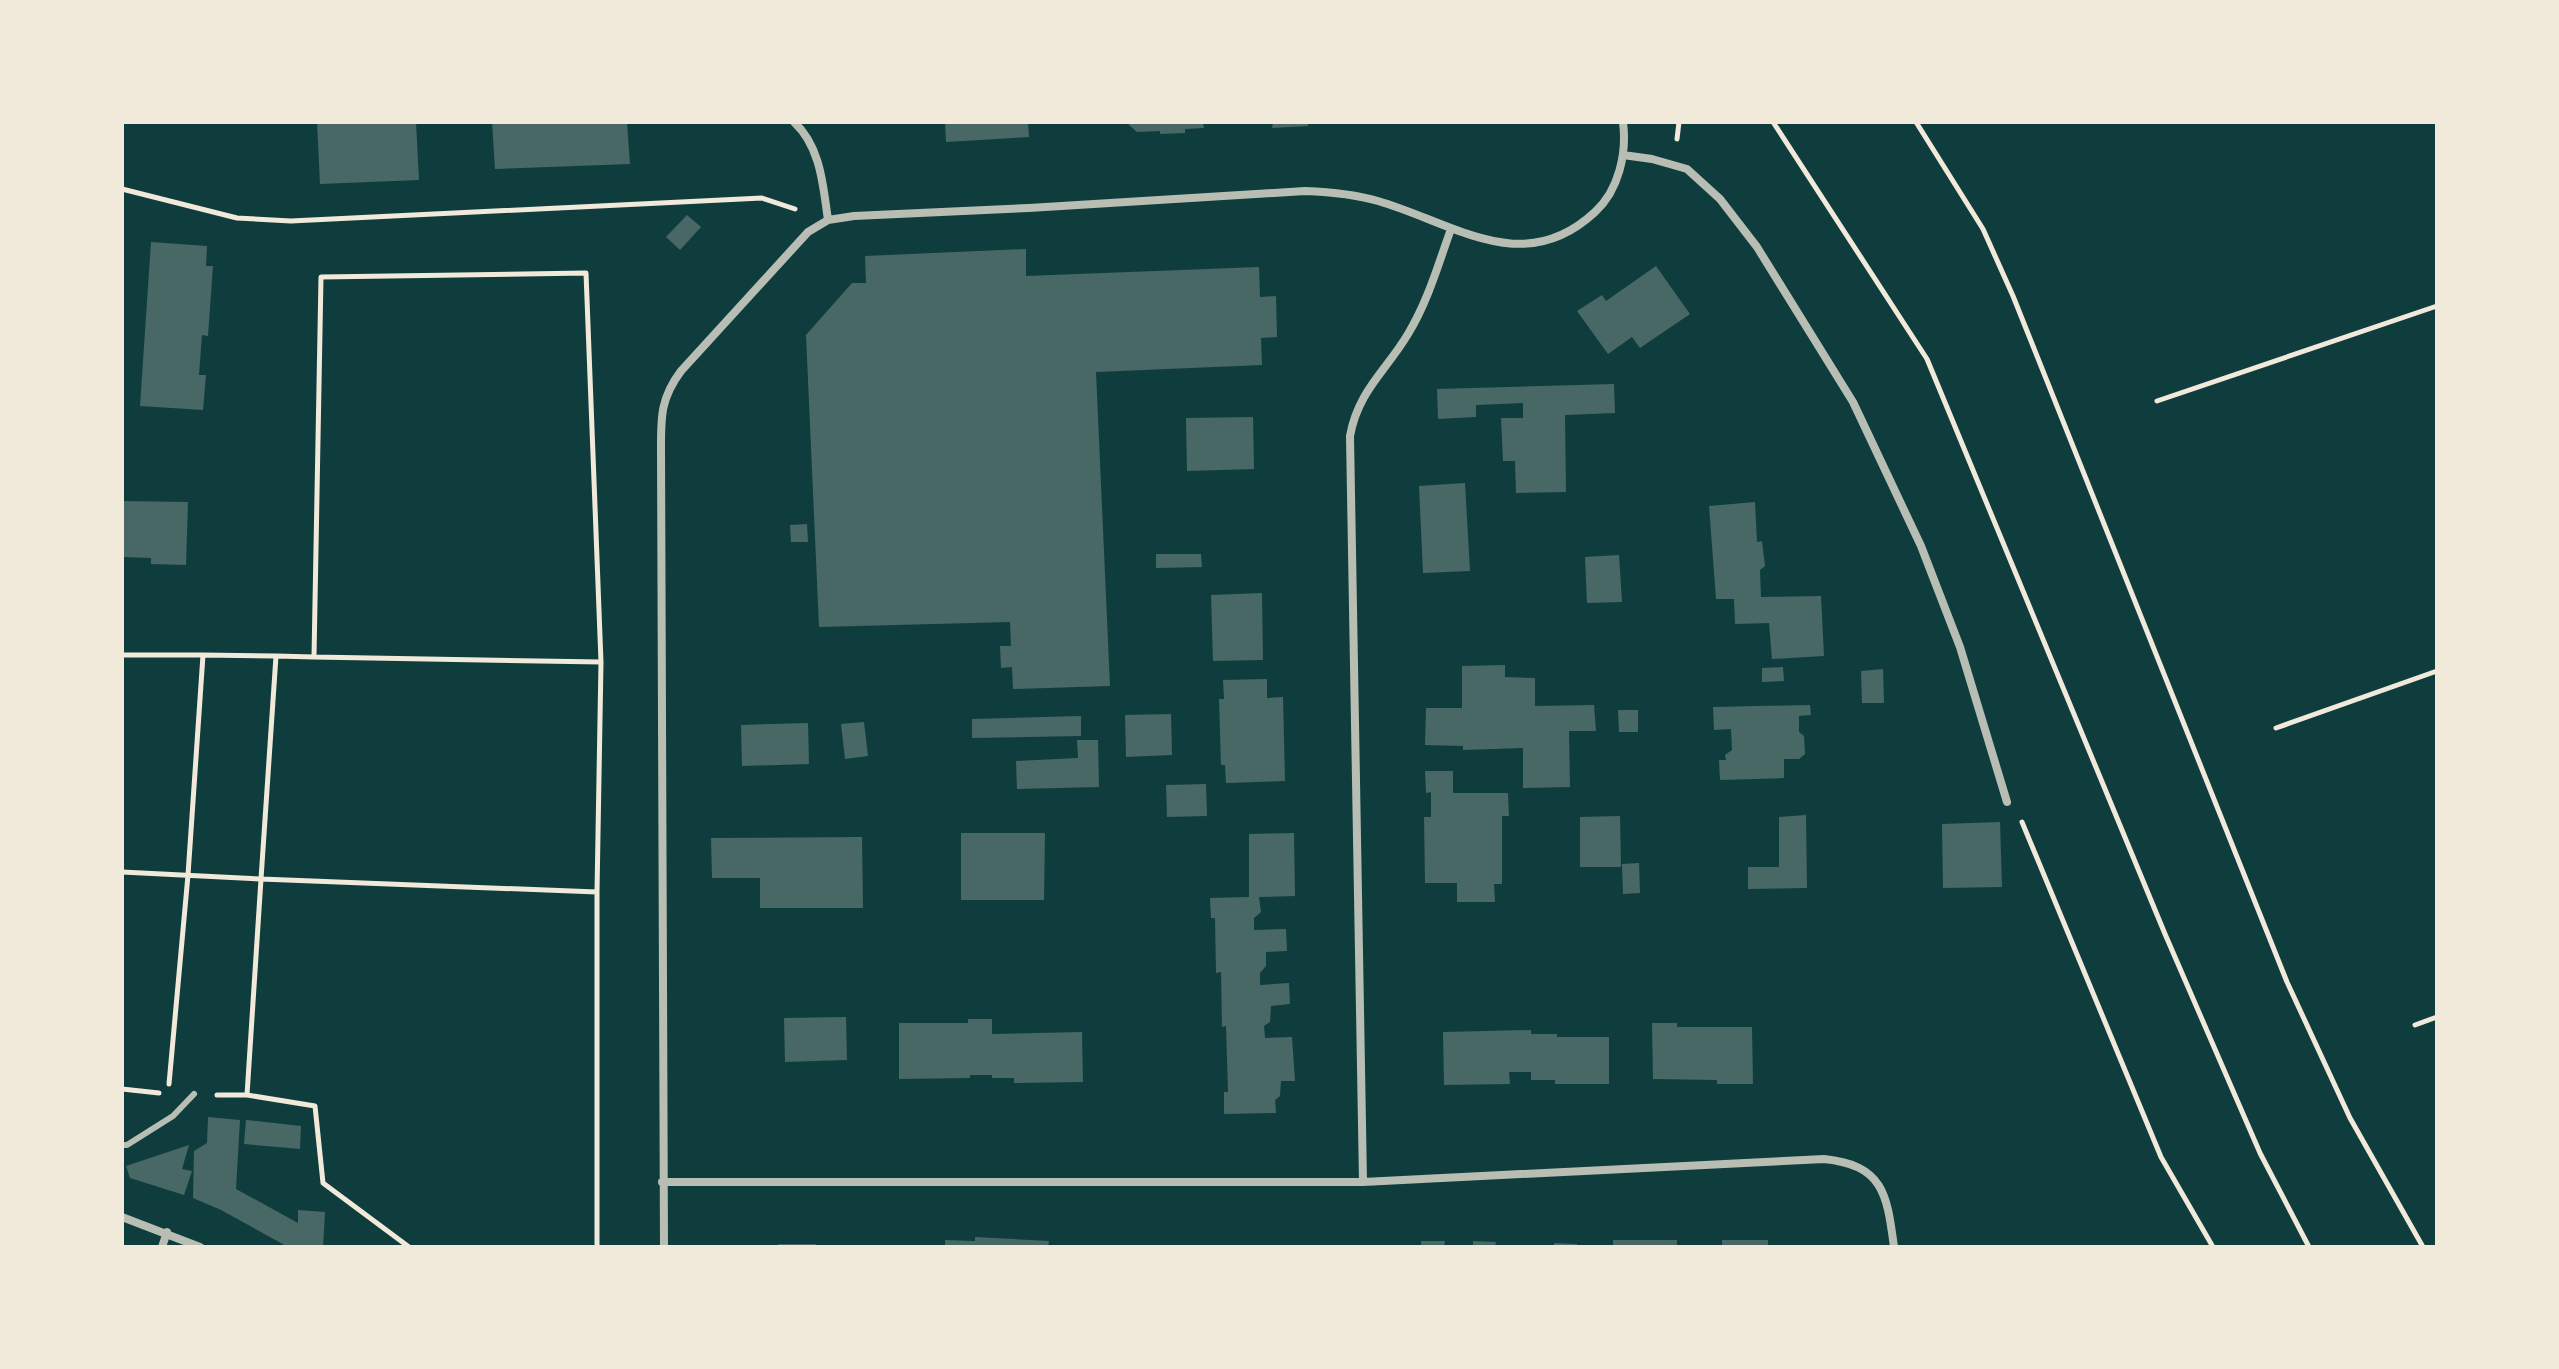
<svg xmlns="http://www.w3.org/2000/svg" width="2559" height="1369" font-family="'Exo 2',sans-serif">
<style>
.building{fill:#486865}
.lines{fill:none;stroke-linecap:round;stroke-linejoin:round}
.path{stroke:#f1e9da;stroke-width:5}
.service{stroke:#b8beb3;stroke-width:6}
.minor{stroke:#b8beb3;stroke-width:8}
</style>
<rect width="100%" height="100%" fill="#0f3d3e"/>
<path class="building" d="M317,122h99l3,58 -99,4z
M492,122h135l3,42 -135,5z
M945,122h83l1,15 -83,5z
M1128,122h75l1,6 -19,1v4l-25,1v-3l-23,1 -8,-7z
M1273,122h35v4l-36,2z
M687,215l14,12 -21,23 -14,-13z
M151,242l56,4 -1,20h7l-5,70 -6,-1 -3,40h7l-3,35 -63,-4z
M1026,249v27l233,-9 1,30 16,-1 1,41 -16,1 1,27 -166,7 14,314 -97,3 -1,-22 -11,1 -1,-22h11l-1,-24 -191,5 -13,-292 46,-52h14l-1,-27z
M1656,266l34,48 -50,34 -8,-11 -24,17 -31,-43 25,-16 4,6z
M1614,384l1,29 -50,2 1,77 -50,1 -1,-32h-12l-2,-43h22v-15l-47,2v12l-38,2 -1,-30z
M1253,417l1,52 -67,2 -1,-53z
M1465,483l5,88 -47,2 -4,-87z
M122,501l66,1 -2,63 -35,-1v-6l-29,-1z
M1755,502l2,40 5,-1 3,25 -5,4 1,27 60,-1 3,60 -52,3 -3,-36 -34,1 -1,-25h-18l-7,-93z
M807,524l1,18h-17l-1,-17z
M1156,554h45l1,13 -46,1z
M1619,555l3,47 -35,1 -2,-46z
M1262,593l1,67 -50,1 -2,-66z
M1505,665v12l30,1v28l59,-1 2,26h-27l1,56 -47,1v-40l-60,2v-4l-38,-1 1,-37h36v-42z
M1783,667l1,14 -22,1v-14z
M1883,669l1,34h-22l-1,-32z
M1267,679v19l16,-1 2,84 -59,2 -1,-18h-4l-2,-66h5l-1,-19z
M1810,705l1,10 -12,1v16l5,4 1,18 -6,5h-15v19l-64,2 -1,-20h7l-1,-5 7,-5 -1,-21 -17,1 -1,-23z
M1618,710h20v22h-19z
M1171,714l1,41 -46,2 -1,-42z
M1081,716v20l-109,2v-19z
M864,722l4,34 -23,3 -4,-35z
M808,723l1,41 -67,2 -1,-41z
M1077,740h21l1,47 -82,2 -1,-28 62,-3z
M1425,771h28v22h55l1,23h-7v68h-8l1,18h-38v-19h-32l-1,-66h7v-25l-5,1z
M1206,784l1,32 -40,1 -1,-32z
M1806,815l1,73 -59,1v-22h31v-50z
M1620,816l1,51h-41v-50z
M2000,822l2,65 -59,1 -1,-64z
M961,833h84l-1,67h-83z
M1294,833l1,63 -36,1 2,15 -7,6v12l32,-1 1,22 -21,1v14l-6,7v12l29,-2 1,21 -19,2 -1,16 -6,4 1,12 27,-1 3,44h-14l-1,15 -5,4 1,13 -52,1v-22h4l-2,-66 -4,1 -1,-55 -5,1 -1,-55h-4l-1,-20 39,-1v-63z
M862,837l1,71h-103v-30h-48l-1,-40z
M1639,863l1,30 -17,1 -1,-30z
M846,1017l1,43 -62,2 -1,-44z
M968,1019h24v15l90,-2 1,50 -69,1v-5h-22v-3h-22v3l-71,1v-56h69z
M1652,1023h25v4h75l1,57h-36v-4l-64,-1z
M1531,1030v4h26v3h52v47h-54v-4h-24v-8h-22l1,12 -66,1 -1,-53z
M208,1117l32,3 -4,69 62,34v-13l27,2 -2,35h-35l-67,-37 -28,-12 1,-47 13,-8z
M246,1120l55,6 -1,23 -56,-5z
M189,1145l-7,24 10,2 -8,24 -54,-17 -4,-12z
M975,1237l74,4 -1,6h-103v-7l30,1z
M1613,1240h64v7h-64z
M1722,1240h46v7h-46z
M1421,1241h24l-1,6h-23z
M1473,1241l23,1 -1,5h-22z
M1554,1243l23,1v3h-23z
M778,1244h38v3h-38z"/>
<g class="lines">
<path class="path" d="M1773,122l154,237 238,575 95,219 49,94
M1916,122l67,107 30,67 274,686 63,136 73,129
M1677,139l2,-17
M122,189l115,29 54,3 471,-23 33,11
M2157,401l280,-95
M122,655h81l-15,220 -19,209
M203,655l73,1
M2276,728l161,-57
M2022,822l139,335 52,90
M122,872l139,7 15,-223 38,1 287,5 -15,-389 -265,4 -7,380
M2415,1025l22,-8
M122,1089l37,4
M217,1095h30
M409,1247l-86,-64 -8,-77 -68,-11 14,-216 336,13
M597,1247v-355l4,-230"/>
<path class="service" d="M122,1145h5l46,-29 21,-22"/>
<path class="minor" d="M794,122c27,25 29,64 34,98
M1623,155l29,4 35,10 33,30 37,48 96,155 68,144 39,101 47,155
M662,1182h701l461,-23c60,6 63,36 70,88
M1363,1182l-13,-746c8,-45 36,-65 58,-102 20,-33 30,-69 43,-105
M122,1217l78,30
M162,1247l5,-15
M664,1247l-3,-796c0,-33 -1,-52 20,-80l127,-139 20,-12 26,-4 175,-8 276,-17c25,1 49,3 73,10 76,22 145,78 217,11 24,-22 32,-59 28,-90"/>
</g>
<rect width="2559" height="1369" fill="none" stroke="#f1e9da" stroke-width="248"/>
</svg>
